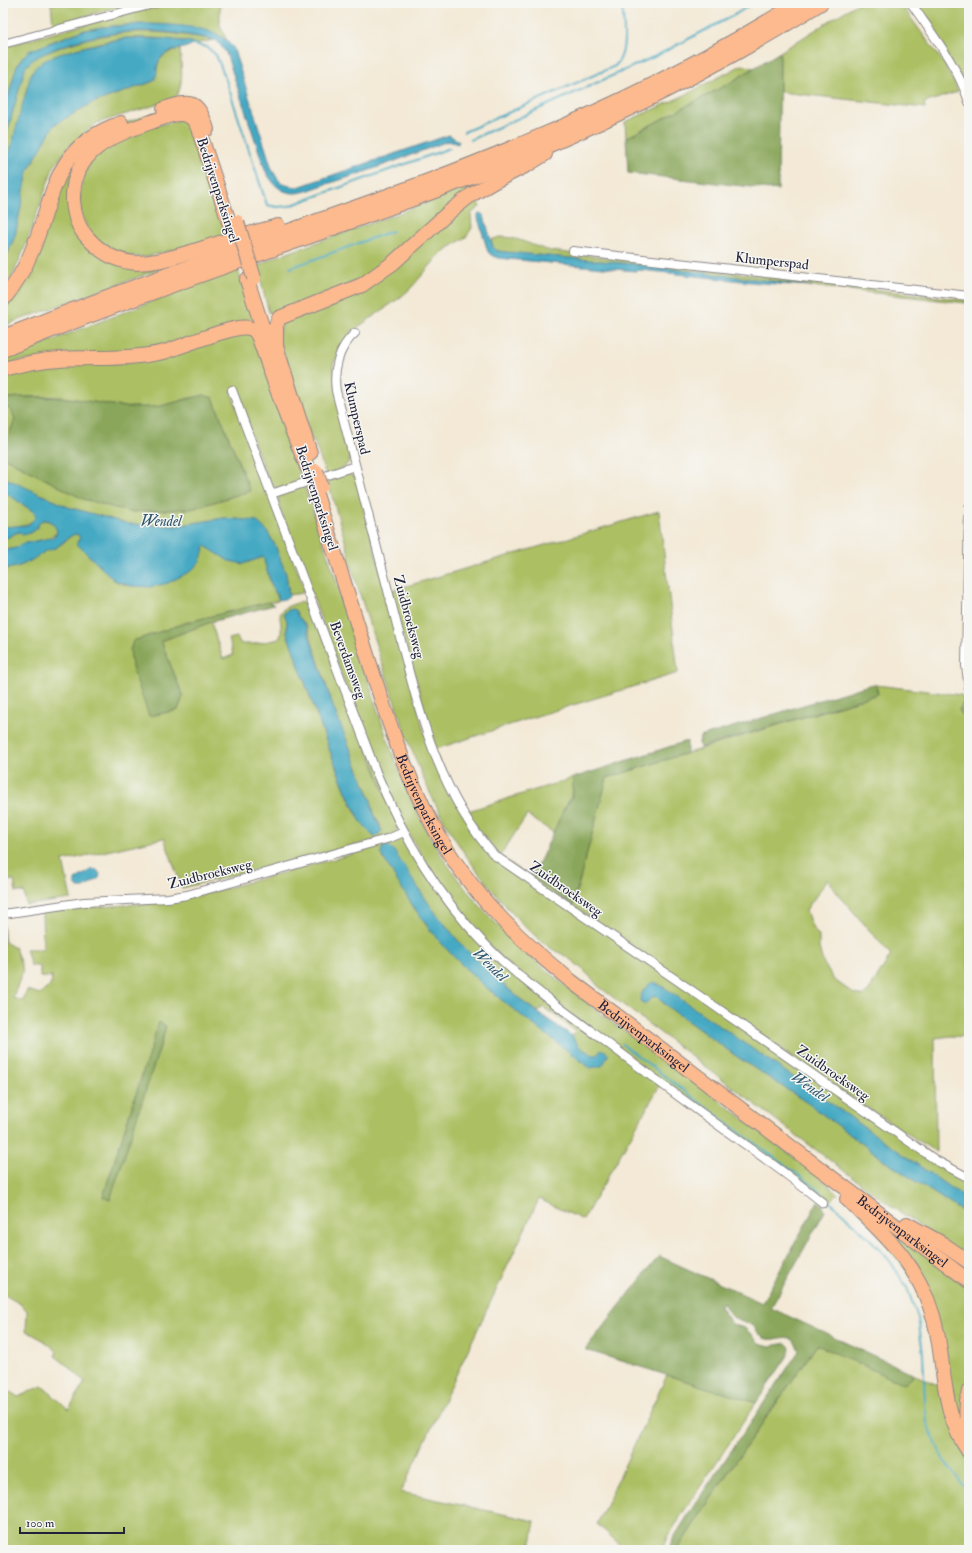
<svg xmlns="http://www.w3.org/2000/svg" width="972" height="1553" font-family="'IM FELL Double Pica',serif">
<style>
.green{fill:#acc064;stroke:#677150;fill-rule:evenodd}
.forest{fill:#89a65a;stroke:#56644a}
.water{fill:#44a9c3;stroke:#33667f}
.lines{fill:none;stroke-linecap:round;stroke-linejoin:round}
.stream{stroke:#44a9c3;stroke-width:2}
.street-casing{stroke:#8a8688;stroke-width:10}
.highway-casing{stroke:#8a8688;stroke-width:16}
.street{stroke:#fff;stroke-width:8}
.highway{stroke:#fcba8e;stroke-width:14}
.highway-bridge-casing{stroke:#8a8688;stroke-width:16;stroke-linecap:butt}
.highway-bridge{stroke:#fcba8e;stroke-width:14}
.labels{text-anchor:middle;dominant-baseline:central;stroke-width:3;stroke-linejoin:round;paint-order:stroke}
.street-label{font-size:14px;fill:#22223b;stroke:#f6f6f2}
.water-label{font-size:15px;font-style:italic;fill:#305871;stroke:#f6f6f2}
</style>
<rect width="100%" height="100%" fill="#f6f6f2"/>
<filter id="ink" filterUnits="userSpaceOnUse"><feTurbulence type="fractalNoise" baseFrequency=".025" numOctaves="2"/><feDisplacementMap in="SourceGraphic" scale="8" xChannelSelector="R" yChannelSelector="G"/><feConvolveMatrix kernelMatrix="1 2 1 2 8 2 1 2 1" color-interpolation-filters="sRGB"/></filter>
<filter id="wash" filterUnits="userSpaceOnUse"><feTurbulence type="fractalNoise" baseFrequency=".012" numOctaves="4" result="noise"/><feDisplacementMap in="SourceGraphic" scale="16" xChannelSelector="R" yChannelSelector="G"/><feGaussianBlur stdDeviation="0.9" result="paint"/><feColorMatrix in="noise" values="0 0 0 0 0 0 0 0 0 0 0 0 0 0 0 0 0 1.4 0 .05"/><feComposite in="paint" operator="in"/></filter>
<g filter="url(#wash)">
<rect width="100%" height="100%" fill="#f3e9d6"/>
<path class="green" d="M51,3h82l-80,22z
M163,3h57v22l7,16 -10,-7 -8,-3 -44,-6h-38l-25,2 -21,4 -33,12 -32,25 -13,47v-68z
M858,3h42l43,59 15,28 -1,2 -33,11 1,5 -145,-16v-40z
M914,3h55v90z
M133,32c28,-1 54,3 81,8l-21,4 -1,-2c-21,-3 -43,-5 -65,-4 -22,2 -71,15 -90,28l-29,91 1,21 -6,9v-40l22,-79c2,-2 4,-6 6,-7 5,-5 13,-7 20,-10 26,-11 53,-17 82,-19z
M180,49c1,18 5,34 -5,50l-78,24 -27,22 -17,23 -26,74 -14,33 -10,13v-23l12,-29 13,-65 26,-46 38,-22 62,-22c2,-5 2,-8 3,-13 2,-13 12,-16 23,-19z
M742,65l12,3 -26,16 -102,54 -1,-16 58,-26z
M182,105l1,4c-32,9 -70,16 -94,40 -43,42 -10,111 46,117 26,2 64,-14 88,-22l1,2 -216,78 4,20v12l225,-88 18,50 -4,3 -83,27 -28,6 -65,2 -56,5 -8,2 -1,10 33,-7 22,-2 58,-1 18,-2 41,-9 24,-11 27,-9 10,-1 10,4 7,11 26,81 16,55 -24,7 -8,-4 -36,-95 -3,1 19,55 54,141 -1,6 -14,2 -3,-21 -11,-29 -8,-14 -10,-10 -33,-3 -48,8 -47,-2 -61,-17 -65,-30v-20l80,42 47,13 61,-3 59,-18 -37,-93c-19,-6 -38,7 -57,9 -29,3 -58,-5 -87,-9 -21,-3 -44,-1 -64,0l-2,6 1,-37 -1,-61 18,-25 16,-32 -1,-5c6,-17 10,-35 17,-52 24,-62 72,-69 129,-87z
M184,118l12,12 31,106 -81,21c-44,1 -77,-33 -63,-77 2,-8 7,-19 13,-24 7,-6 21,-17 30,-21 19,-7 39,-11 58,-17z
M503,173l-129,101 -92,37 -13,2 -12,-47 16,-8 121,-43z
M476,198l4,9 -7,5 -2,3 1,13 -6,9 -25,16 -29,34 -11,10 -50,35 -18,32 17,95c-3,10 -15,12 -24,16l-12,-34h-2l-34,-105 6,-16 54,-19z
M499,237c19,-1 34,10 52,14l415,49v3l-154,-17 -180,-22 -130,-12 -8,-3 -3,-9z
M3,405l8,5 4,9 -6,16 -6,6z
M344,473h4l7,4 69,254 56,111 489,338v19l-17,-10 -136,-96 -159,-110 -5,16 2,-3 3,1 11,10 71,51 70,46 82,61 78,51v44l-89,-62 -282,-212c-9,-12 -23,-24 -36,-32 -4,-2 -9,-4 -13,-7 -24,-18 -45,-42 -63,-65 -49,-60 -71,-119 -95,-191 -15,-45 -29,-90 -43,-135l1,-2 -22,-75z
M304,485c18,54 37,108 54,162 20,65 39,130 72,190 34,59 84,108 137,150 23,17 44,38 70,51l182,138 19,18 -11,11 -7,-7 -278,-205 -39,-34 -35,-36 -29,-38 -53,-90 -107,-290 -1,-6 2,-5z
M3,491l31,21 2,5c-7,10 -21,10 -33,10z
M659,511l19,162 -141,43 -101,33 -46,-158z
M44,520c8,2 13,5 13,13l-11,6 -25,5 -5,4 -13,3v-13c6,1 10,-5 16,-6l3,3c4,-1 9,-2 13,-5 4,-4 3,-8 9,-10z
M74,534l5,1 1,3 -3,4 1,3 29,27c4,9 15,12 24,14l74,-41 38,19 20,-7 8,27 8,16 -91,22 -55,19 16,75 29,-6 5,-14 -22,-55 50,-19 12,37 10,-4 -4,-16 8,-2 4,7h13l25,-5c8,-17 -10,-27 15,-35 6,-2 10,-3 16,-1l87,222v6l-4,4 -29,8 -182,45 -18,-50 -101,23 8,38 -45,6 -2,-13h-8l-2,-12 -11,1v-313c17,2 30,-9 43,-17 5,-2 9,-3 14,-6 5,-3 9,-8 14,-11zM297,613l1,3 9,10 27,83 37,91 3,14 7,12 -14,2c-13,-13 -20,-35 -27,-51 -19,-48 -35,-96 -53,-144v-12z
M876,685l85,10 3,6 -5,9 10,15v312l-17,-1 -17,2 1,114 -70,-45 -293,-202 34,-127 271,-84zM828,879l9,14 54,62 -23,37 -5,4 -9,-2 -21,-15 -10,-17 -4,-14v-12l-7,-9 -6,-17z
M573,778c2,13 -2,19 -9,31 -4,7 -7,16 -10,24l-27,-18 -27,41 -35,-44z
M403,836l76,104 181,145 -77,135 -44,-21 -138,293 134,29 -5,29h-527v-163l15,10 24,-11 27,23 16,-27 -17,-16 -13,-10 2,-5 -14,-11 -17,-9 1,-20 -5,-6 -19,-11v-374l2,22 10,6 8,22 -10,28 10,3 4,-11 13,4 11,-9 1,-8h-12v-11h-9l-5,-17h17l-1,-38 112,-8 43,-7 159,-43zM389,846l42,61 29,36 28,28 39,34 12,7 4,-5 33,24 -4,5 7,11 14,8h4l-7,13 -101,-78 -30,-28 -30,-33 -17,-24zM159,1023l7,3 -3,11 -53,163 -7,-4z
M846,1193l123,93v98l-3,7 -2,49 -34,-138z
M817,1345l73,32h23v-3l29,13 27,68v95h-292l48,-73z
M667,1375l89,28 -76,114 -12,20 -5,13h-37l-29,-26z"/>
<path class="forest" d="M780,52l-2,138 -150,-17 -2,-35 102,-54z
M204,395l9,3 37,93 -59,18 -61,3 -47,-13 -80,-42v-16l6,-6 6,-16 -4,-9 -8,-5 1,-7 20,-1 43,1 58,9h31z
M268,602l6,3 -63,17 -50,19 22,55 -5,14 -29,6 -17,-49 -2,-17 3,-9 55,-19z
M872,684l4,1 2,9 -178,54 -1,-5 1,-6z
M964,701l5,10v14l-10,-15z
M687,741v12l-80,25 -34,127 -43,-29 10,-15 24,-52 7,-10 2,-8v-13z
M159,1022l7,4 -3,11 -53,163 -7,-3z
M818,1201l4,3 3,7 -54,97 142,66v3l-9,7 -87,-39 -92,132 -48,73h-9l5,-11 20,-32 106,-156c-8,-26 -23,-5 -37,-14 -4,-3 -6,-9 -11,-12 -4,-3 -10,-3 -14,-5 -6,-3 -11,-12 -14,-17l-4,2 13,19 13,4 14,15 11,3 16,-3 4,4 -1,7 -33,49 -170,-53v-2l73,-92 103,47z"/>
<path class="water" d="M142,24c21,0 57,1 76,11 6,3 10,7 15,12l39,122c8,15 9,16 26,18l151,-52 10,6 -1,3 -10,-3c-40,15 -80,31 -121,43 -11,3 -22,9 -33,9 -15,0 -23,-12 -29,-23l-39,-117c-3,-4 -6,-10 -12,-13 -6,-2 -14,-3 -21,-4 -46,-9 -95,-5 -138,13 -12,5 -22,8 -30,19l-22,79v-32l13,-47 6,-10 7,-7 52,-20 21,-4z
M127,38l38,1 27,3 1,2c-10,7 -28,4 -34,17 -3,7 -1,14 -5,20l-62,22 -38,22 -26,46 -13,65 -12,29v-78l6,-9 -1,-21 23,-83c2,-3 4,-7 7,-9 20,-15 64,-22 89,-27z
M481,213l3,3 9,31 4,4 135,13 180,22 -52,-3 -119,-13 -6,1 -137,-13 -7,-3 -3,-3 -10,-34v-4z
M3,477l65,30 61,17 47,2 48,-8 33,3 10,10 8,14 11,29 3,21 -1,3 -9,2 -8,-16 -8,-27 -20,7 -14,-3 -24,-15 -5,16 -9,9 -23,12 -17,4 -20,-1 -17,-6 -36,-35 -1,-3 3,-4 -3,-4c-7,0 -14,9 -20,13 -3,2 -7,2 -11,4 -13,8 -27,19 -43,17v-17l13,-3 5,-4 25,-5 7,-2 4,-4c0,-7 -10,-18 -17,-11 -3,3 -4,7 -6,9 -3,2 -9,3 -12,4l-3,-3c-6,1 -10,7 -16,6v-11l25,-2 8,-8 -2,-5 -31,-21z
M292,609l3,1 3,6 8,10 28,83 37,91 3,14 8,17 -6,6 -3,-1 -12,-14 -15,-31 -16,-40 -43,-118v-12l-3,-7 2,-3z
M386,846h3l5,5 37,56 29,36 28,28 39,34 45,31 7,11 14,8h4l4,-5c4,0 7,2 7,6l-6,10 -12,2 -14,-11c-52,-40 -107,-77 -147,-129 -18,-23 -33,-49 -48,-74l1,-6z
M92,869l5,1 3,4 -1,4 -15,10h-6l-3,-4v-4z
M654,982l11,6 151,105 136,96 17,10v17l-78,-51 -82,-61 -70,-46 -71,-51 -11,-10 -3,-1 -8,7h-3l-3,-2c0,-8 7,-17 14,-19z"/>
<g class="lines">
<path class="stream" d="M193,44l14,3 9,8 9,22 42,128 10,2 12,-1 161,-58
M464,132l151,-66c14,-13 8,-45 7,-63
M470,140l188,-85 78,-41 17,-11
M290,268l102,-37
M622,1044l121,91 68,49 59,55 20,22 17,27 11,30 5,36 2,49 2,20 16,36 26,34"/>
</g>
</g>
<g filter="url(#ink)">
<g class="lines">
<g class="street-casing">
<path id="street" d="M911,3c21,31 47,63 58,99
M3,44l154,-41
M573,251l396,45
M355,333c-17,15 -22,37 -19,58 18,70 37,141 55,211 23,87 41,184 103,253l216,148 227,158 32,17
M232,390l39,104 84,-28
M271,494l105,278c26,62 59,120 105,168 34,36 74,64 113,93 40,30 79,60 120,89 37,27 74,52 109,81
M969,507l-3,158 3,25
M3,914l81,-12 84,-4 19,-3 203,-57 14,-6"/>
</g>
<g class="highway-casing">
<g id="highway">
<path d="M164,109c28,-9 33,-9 43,20"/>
<path d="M230,225l-32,-97c-2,-6 -5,-11 -12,-13 -10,-4 -25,4 -35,7 -39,13 -80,30 -78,79 1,13 5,27 14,36 13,15 30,25 50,26 19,0 36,-6 54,-11 28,-9 58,-19 87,-26"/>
<path d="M247,280l20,61"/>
<path d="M3,300c12,-15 21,-30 28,-47 25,-58 20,-106 90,-130"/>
<path d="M3,337c73,-29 146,-56 220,-82 100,-37 202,-70 301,-112 95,-39 187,-86 274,-140"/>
<path d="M274,340l36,113"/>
<path d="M276,347v-21l3,-8 83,-33 31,-22 55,-50 23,-18 24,-14 32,-16 18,-11"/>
<path d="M3,350c160,-66 326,-117 487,-180 115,-46 226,-102 331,-167"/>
<path d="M3,369c19,-5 38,-9 57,-10 35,-2 69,1 104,-7 17,-5 71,-28 85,-24 5,1 8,5 10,10l27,77 21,52"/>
<path id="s1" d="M314,488c18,57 36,113 54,170 21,66 42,132 79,192 33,52 76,93 124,131l398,300"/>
<path d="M847,1199c43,39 78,73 90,133 8,41 6,84 32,120"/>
<path d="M907,1224l36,20 26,18"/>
<path d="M969,1391c-4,15 -3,27 0,42"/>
</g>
</g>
<use href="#street" class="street"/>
<use href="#highway" class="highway"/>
<g class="highway-bridge-casing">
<path id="highway-bridge" d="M237,222l17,56
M316,471l5,15"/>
</g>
<use href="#highway-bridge" class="highway-bridge"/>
</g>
</g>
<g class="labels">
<g class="street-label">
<text transform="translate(218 190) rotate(72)">Bedrijvenparksingel</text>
<text transform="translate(772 261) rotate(6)">Klumperspad</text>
<text transform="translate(357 418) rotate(77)">Klumperspad</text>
<text transform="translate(317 498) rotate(72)">Bedrijvenparksingel</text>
<text transform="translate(409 617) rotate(75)">Zuidbroeksweg</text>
<text transform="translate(348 660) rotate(70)">Beverdamsweg</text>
<text stroke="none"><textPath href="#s1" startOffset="335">Bedrijvenparksingel</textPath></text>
<text transform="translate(210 874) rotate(-14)">Zuidbroeksweg</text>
<text transform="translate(566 889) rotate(35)">Zuidbroeksweg</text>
<text stroke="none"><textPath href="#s1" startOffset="659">Bedrijvenparksingel</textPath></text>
<text transform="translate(833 1073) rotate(35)">Zuidbroeksweg</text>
<text stroke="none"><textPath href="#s1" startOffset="983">Bedrijvenparksingel</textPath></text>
</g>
<g class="water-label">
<text x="161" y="521">Wendel</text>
<text transform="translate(490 965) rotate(44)">Wendel</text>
<text transform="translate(810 1087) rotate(35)">Wendel</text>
</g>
</g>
<rect width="972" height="1553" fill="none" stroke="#f6f6f2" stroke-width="16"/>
<path d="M20 1527v6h104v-6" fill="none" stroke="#22223b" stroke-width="2"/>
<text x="26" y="1527" font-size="12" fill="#22223b" stroke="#f6f6f2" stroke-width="3" paint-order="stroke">100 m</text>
</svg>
